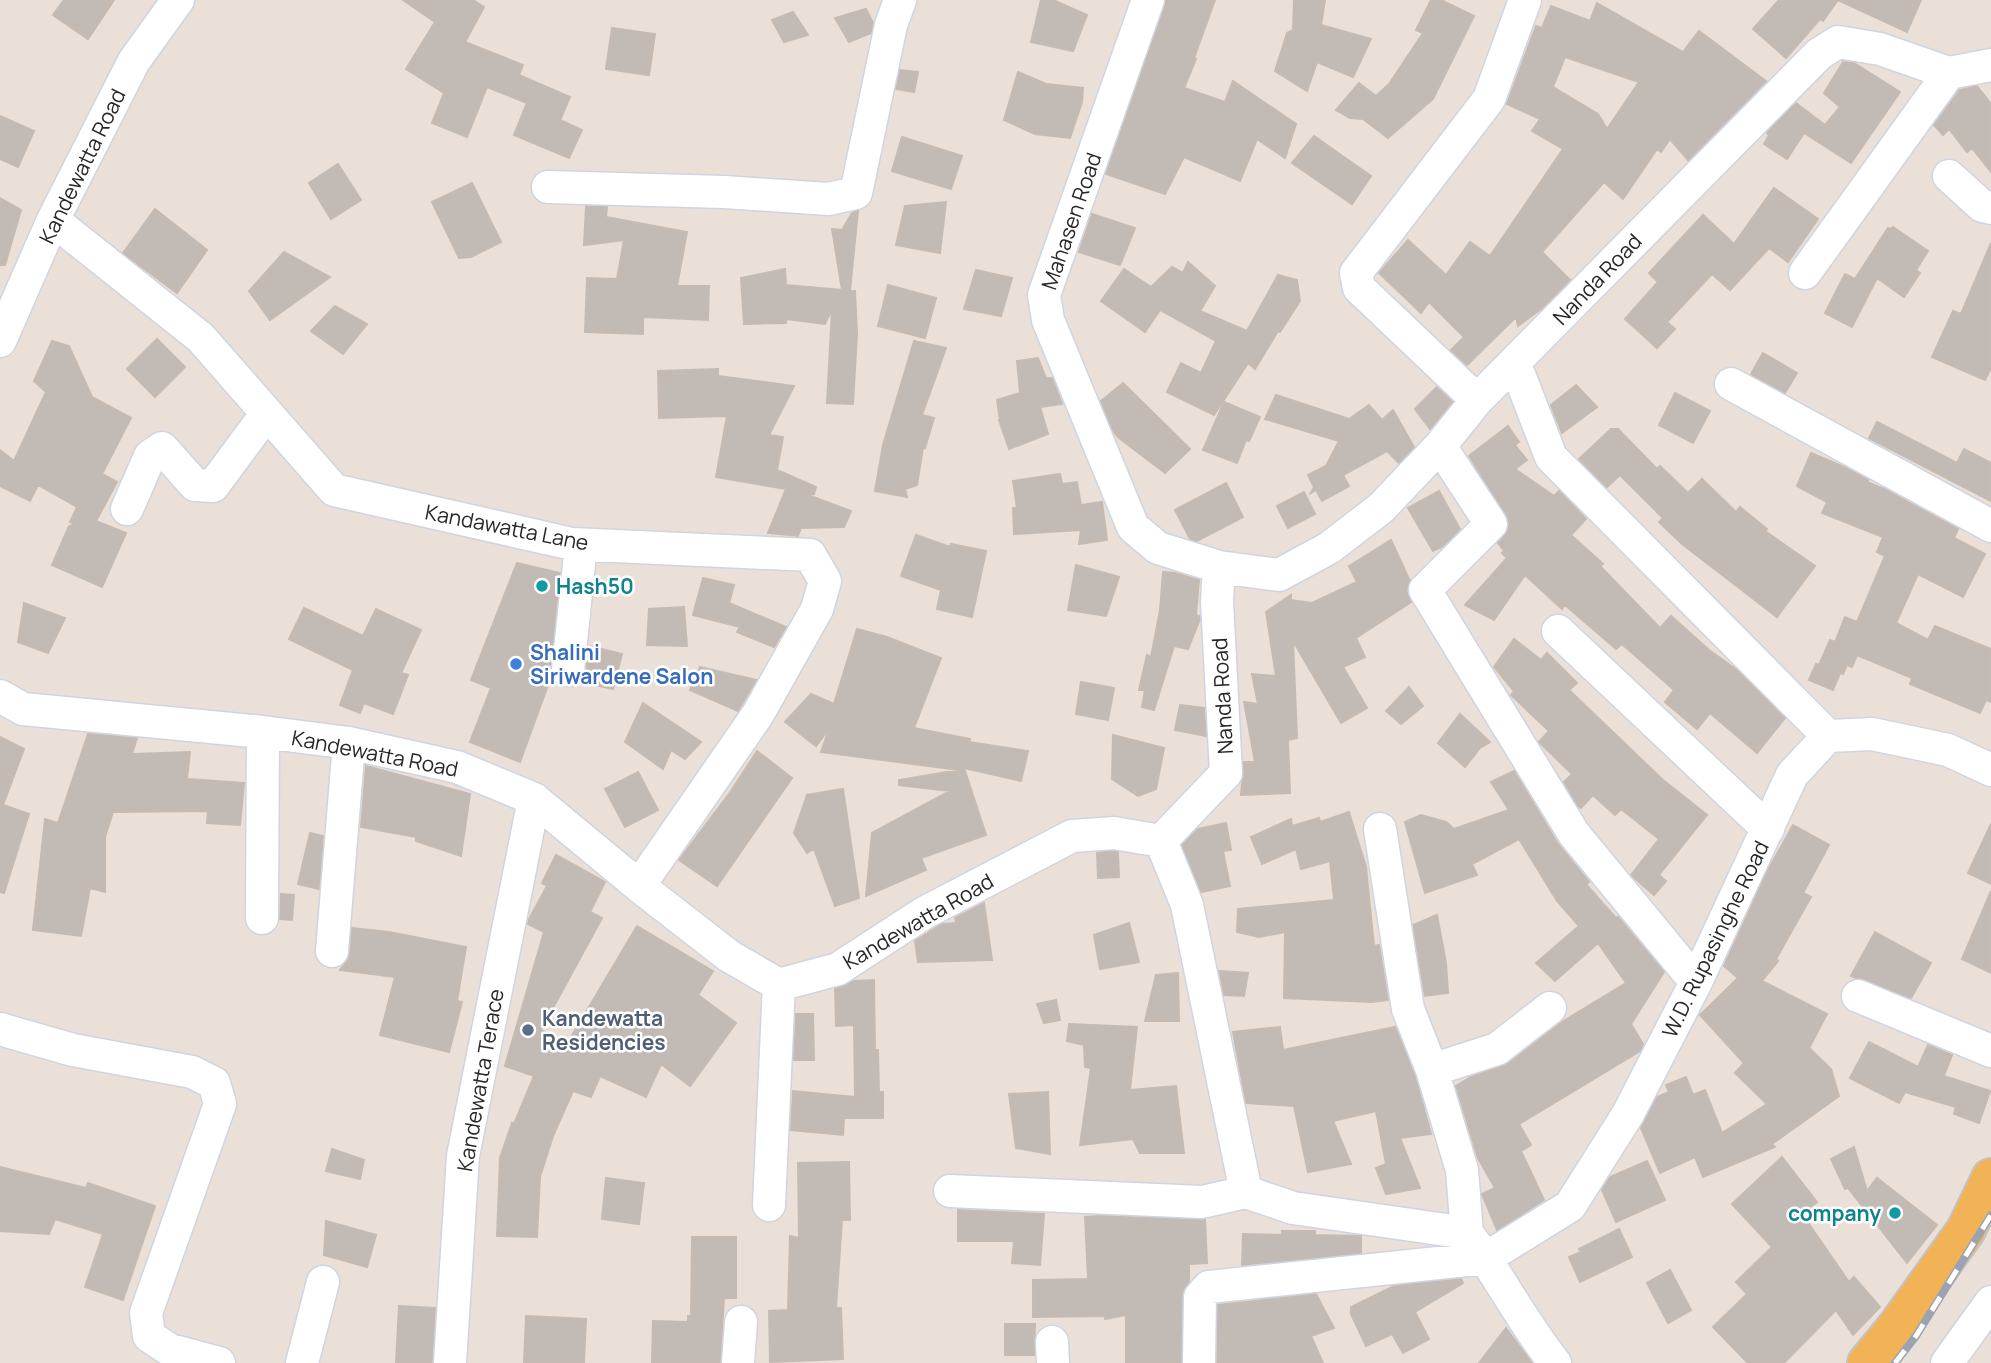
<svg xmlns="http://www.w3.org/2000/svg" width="1991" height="1363" font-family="Manrope,sans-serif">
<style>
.building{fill:#c2bab5;stroke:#c5bbb2;stroke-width:2;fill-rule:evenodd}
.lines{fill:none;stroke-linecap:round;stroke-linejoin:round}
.minor-casing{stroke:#ced5e1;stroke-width:35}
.major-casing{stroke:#c3c3c3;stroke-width:42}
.minor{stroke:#fff;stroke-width:32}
.major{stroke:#f1b356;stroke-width:38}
.rail-casing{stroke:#9ba3b2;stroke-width:8}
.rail{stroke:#fff;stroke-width:5;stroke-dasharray:16;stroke-linecap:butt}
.culture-dot{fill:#0f9aa8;stroke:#fff;stroke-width:2.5}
.shop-dot{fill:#3f7fe0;stroke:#fff;stroke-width:2.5}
.service-dot{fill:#5c6f8a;stroke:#fff;stroke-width:2.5}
.labels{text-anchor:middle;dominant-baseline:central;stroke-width:5;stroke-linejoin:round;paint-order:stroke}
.street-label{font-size:21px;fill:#272727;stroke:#fff}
.culture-label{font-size:21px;font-weight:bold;fill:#0d838f;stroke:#fff;text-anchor:start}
.shop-label{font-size:21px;font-weight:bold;fill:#366cbe;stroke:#fff;text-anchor:start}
.service-label{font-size:21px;font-weight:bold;fill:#4e5e75;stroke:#fff;text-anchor:start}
</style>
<rect width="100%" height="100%" fill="#eae0d8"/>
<path class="building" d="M64,0h50l-26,39 -35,-24z
M403,0h70l11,7 -19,35 58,23 -4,10 51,22 -10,23 22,10 -13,28 -55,-23 13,-32 -40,-16 -20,50 -35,-14 12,-30 -38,-24 29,-47z
M1041,0h12l34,15 -14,36 -42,-9z
M1166,0h49l-21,58 2,1 -12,29 41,14 8,-21 63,43 -11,34 -28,-19 -17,42 -56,-24 -19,37 -59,-20z
M1294,0h31l-4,25 50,14 -18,38 -36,-15 -10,29 -32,-20 12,-38 6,-3z
M1431,0h10l33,16 -41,83 -45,39 -25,-19 -13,-1 -14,-8 23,-27 17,13 13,-12 34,-51 -7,-3z
M1779,0h142l-14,32 -69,-32 -15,21 -3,-2 -34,39 -33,-29z
M1597,3l86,49 16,-21 67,50 -78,79 -18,-21 -9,13 -4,-3 -34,50 -19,-17 -62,70 28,28 -29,29 -23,17 -2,-9 -49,48 -16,-15 13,-13 -35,-35 -8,11 -42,-40 29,-33 38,35 24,-33 20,14 73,-107 -31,-18 8,-12 -33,-15 29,-78 6,2 9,-22 39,15zM1565,57l74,25 -32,47 -9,-15 -45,-27z
M866,9l7,14 -2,10 -22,9 -14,-24z
M793,12l15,23 -24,7 -12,-22z
M612,28l43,6 -6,41 -43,-6z
M1843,62l11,1 46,29 -49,71 -47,-30 -17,26 -23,-15 5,-9 -2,-2 29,-30 29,22 15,-18 -16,-14z
M900,70l18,2 -4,20 -18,-3z
M1018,72l28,12 37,4 -1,14 -12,36 -35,-4 -31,-14z
M1977,86l14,18v68l-19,-24 -5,4 -18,-23 -6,6 -9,-10 26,-35z
M0,116l34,15 -16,36 -18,-8z
M1314,136l57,40 -19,28 -60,-41z
M902,137l60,19 -11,33 -59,-18z
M338,164l23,36 -30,19 -22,-36z
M472,183l29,59 -30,15 -12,1 -27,-56z
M1774,188l44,31 -30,43 -19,-14 -39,42 -18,-16 -45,48 8,7 -18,19 -32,-29 33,-37 -9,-9 54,-58 31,29z
M0,198l21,12 -16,55h-5z
M946,202l-6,51 -44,-8 9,-39z
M586,206l21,1 -1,10 81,15 -10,54h32l-1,34 -65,-3v17l-58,-2 2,-54 30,1 7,-39 -40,5z
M155,209l52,41 -30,43 -54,-40z
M858,211l-8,80h5l2,43 -4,70 -26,-1 5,-94 -7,15 -39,-5v4l-42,1 -3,-46 44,-9 1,16 56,5 -10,-61 10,1 10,-17z
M1092,214l43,14 -15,37 -41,-13z
M1893,227l35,24 -12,19 4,3 -16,24 -27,-19 -25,49 -27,-14 20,-39 10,5 33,-51 3,1z
M1991,243v125l-6,12 -53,-23 21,-46 8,3z
M284,252l46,25 -60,43 -21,-29z
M1188,262l27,24 -15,25 47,20 31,-56 19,5 3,21 -20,31 -2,-1 -23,38 -7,-6 -34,52 -47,-23 14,-29 20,10 15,-32 -56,-31 -15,22 -44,-31 23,-32 27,18 21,-20 11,6z
M976,270l36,8 -11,38 -37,-7z
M888,285l48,13 -11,40 -47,-12z
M335,306l32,18 -24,30 -32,-23z
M157,339l28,28 -30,30 -28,-28z
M52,341l17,5 23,51 39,21 -29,56 15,8 -21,39 30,12 -24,54 -50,-22 17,-39 7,-2 -6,-2 7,-15 -39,-22 -8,16 -30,-15v-36l14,11 32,-69 -12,-11z
M914,341l32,7 -24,67 12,3 -9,30 -2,-1 -6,38 -12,4 2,8 -32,-6 8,-46z
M1763,353l34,20 -12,20 -34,-19z
M1038,358l8,20h6l10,26 -22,3 8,27 -39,15 -10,-29h1l-3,-20 23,-7 -3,-32z
M718,369v7l76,10 -25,49 14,2 -6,33 39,17 -2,7 -14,-2 51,19 -7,16 -43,1 -3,8 -30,-3 18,-44 -70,-12 11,-61 -68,2 -1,-47z
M1123,383l67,66 -25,24 -46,-35 -6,-7 -12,-30z
M1576,385l21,22 -35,26 -11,-28z
M1437,387l15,15 -22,27 -15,-20z
M1675,393l35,18 -17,32 -34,-18z
M1276,395l73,24 20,-14 13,15 11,-10 21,37 -15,16 -12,-12 -44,24 6,11 -27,15 -6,-11 -5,3 3,-6 -6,-12 18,-9 13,-25 -74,-22z
M1224,402l36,15 -11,24 -3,-1 -9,23 -34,-13z
M1877,422l80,41 7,-14 27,14v38l-122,-63z
M1508,426l11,16 -4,3 12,15 -12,9 39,27 5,-5 27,28 -15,16 32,29 -3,2 60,62 11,-12 38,34 28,20 48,48 -28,35 -47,-40 -13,16 -32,-27 9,-12 -52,-46 -6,5 -51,-44 -3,4 -37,-34 -31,45 -29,-15 42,-47 -5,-5 2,-2 -6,-8 10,-13 1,-8 -3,-8 -37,-58z
M1611,429h7l39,40 3,-3 28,27 14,-14 34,33 4,-5 27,22 -2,2 50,35 -38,51 -95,-73 -23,-22 4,-4 -43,-43 -13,12 -28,-28z
M1811,453l33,14 24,13 -1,2 17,7 74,40 -4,9 31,16 -22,43 -45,-23 -22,49 32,17 7,-14 56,23v53l-5,-2 -6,13 -70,-29 2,-6 -55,-23 -5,12 -5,-2 -4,9 -3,-1 -7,17 -24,-10 7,-16 3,1 11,-25 5,2 10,-25 12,5 28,-66 -8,-4 6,-15 -61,-24 5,-11 -30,-16z
M1060,474l2,10 15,-2 4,23 21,-3 5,38 -28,4 2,-14 -67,4 -1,-26h4l-4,-27z
M1226,483l17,34 -46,24 -7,-2 -15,-29z
M1439,491l21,38 -18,18 -9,4 -25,-43z
M1304,492l11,22 -27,14 -11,-22z
M916,535l34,12 1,-3 35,7 -14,66 -35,-8 4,-19 -40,-14z
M1391,540l19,41 -3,10 4,11 -55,36 9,19 -22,10 24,41 -26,15 -48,-82 4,97 -9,2 2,53 -49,2 3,-33h11l-11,-60 14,2 -6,-30 24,2 -10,-64 25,-17v5l21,3 45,-21 -8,-16z
M517,563l43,10 -10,95 1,9 -31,85 -50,-20 21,-54 -20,-8z
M1076,565l43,12 -13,39 -38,-6z
M1163,572l12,1 24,7 -3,35 3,1 1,3 -12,30 -14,-3 -20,64 -12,-3 3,-17h-6l8,-35 4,2 9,-47z
M703,578l31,7 -5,18 57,24 -12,20 -37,-15 3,-5 -47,-12z
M24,603l41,15 -17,35 -30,-11z
M684,607l3,39 -40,-1 2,-36z
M304,608l59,28 13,-27 45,21 -20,43 7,2 -15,39 -29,-11 -4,10 -20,-8 13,-35 -64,-31z
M857,629l30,8 54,21 -27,70 56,11 -1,3 59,9 -7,30 -57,-13 22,67 -65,23 5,12 -60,26 6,-63 78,-42 -51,-6v-5l60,-10 -138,-18 8,-23 -13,17 -31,-24 26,-28 23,10z
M1514,639l27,21 6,-7 30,30 -8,7 94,90 44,35 -48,60 7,6 -12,14 -23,-20 28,-36 -38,-30 -6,6 -22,-20 -12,13 -3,-2 -14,-24 8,-8 -33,-32 10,-11 -38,-36 3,-4 -20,-24z
M589,646l33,8 -9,35 -31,-7 4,-10z
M700,667l56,13 -18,31 -48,-21z
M1081,682l33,6 -6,32 -32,-6z
M1409,687l14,19 -22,18 -15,-13z
M643,703l58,39 -16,17 -14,-9 -8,19 -38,-27z
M1180,705l24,3 2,28 -31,-6z
M1460,714l30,28 -10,6 -15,19 -27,-24z
M88,734l49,4 -5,16 58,-2 -3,27 57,4 -4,42 -33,-2 1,-12 -95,1 -8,25v55l-15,-4 -9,48 -48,-6 12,-111 13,4z
M1113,735l51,13 -8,41 -18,7 -26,-17z
M0,737l24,12 -21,56 26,9 -25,79 -4,-1z
M757,751l35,27 -75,108 -38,-26 52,-69z
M366,766l104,28 -9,62 -45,-15v-4l-55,-10z
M1514,771l44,73 31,38 -3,2 20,23 10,11 2,-1 46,55 -33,52 12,20 -3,7 -121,73 12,21 -10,6 23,49 -47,30 -15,-36 13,-6 -17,-30 -22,-72 15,-9 37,-13 54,-42 64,-39 -28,-40 -43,38 -19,-18 43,-37 -22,-25 -38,-62 -47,25 5,11 -52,18 -20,-71 16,-7 25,7 8,7 55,-19 -18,-28z
M638,772l20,38 -33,17 -20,-38z
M843,789l16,109 -24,8 -21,-57 -7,4 -13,-20 13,-38z
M1349,812l17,55 8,79 5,-1 9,55 -16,2 -88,-4 1,-66 -26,5 -22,-5 1,-23 96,-9 -4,-39 -29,8 -5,-20 -34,15 -11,-27 40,-18 1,7 27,-8 1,4z
M1226,823l5,27 -8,1 7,35 -29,6 -19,-47 16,-16z
M1991,824v60l-23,-11z
M1793,825l36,20 -26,48 8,4 -35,62 2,2 -16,20 65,33 -18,34 22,21 8,27 -67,48 3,3 -72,30 -8,-20 -35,16 -19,-45 16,-31 12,-5 -3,-7 20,-8 7,18 12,-5 17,43 45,-29 -32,-31 9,-10 -44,-48 38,-37 -14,-12 44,-96z
M310,833l13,3 -4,53 -21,-5z
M1113,851l5,1 1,25 -21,1 -1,-25z
M556,855l49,27 -15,30 12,6 -61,112 26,14 70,-118 76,45 -15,24 38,28 -46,63 -29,-22 -15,33 -46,-21 -9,21 -18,-6 -20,45 -13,41 -3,60 -40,-1 3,-78 12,-35 2,1 20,-48 -29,-10 39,-134 -16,-8 1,-5 18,-33 -5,-3z
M1991,891v82l-29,-14z
M281,894l13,1 -2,25 -12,-1z
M984,903l8,57 -74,2 -3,-21 27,-17 14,-1 -1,-5z
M1437,915l9,48 2,30 -23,3 -12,-71z
M1129,923l10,39 -39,7 -6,-34z
M352,928l37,4 77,15 -9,54 5,1 -13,50 -69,-17 15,-58 -55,-7 7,-9 3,-8z
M1875,932l56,31 -20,35 -60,-22z
M1219,971l29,2 -4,23 -20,-1z
M1178,973l1,48h-34l11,-46z
M874,980l1,70h3l1,42h4v26h-39l-1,17 -52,-5 2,-39 62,6 -1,-72 -18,1 -1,-37 19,-8z
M1056,1000l4,20 -16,3 -7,-19z
M796,1014h17l1,46h-20z
M1069,1024l68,3 -7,63 46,-4 8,67h-44l-7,-14 -53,6 11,-77 -6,-1 -1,-22 -17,-4z
M1280,1027l3,23 112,-23 20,49 16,58 -31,4 20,50 -34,6 -10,-26 10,-4 -10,-53 -43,10 18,43 -43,8 -14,-66 -48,-3 -13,-71z
M1869,1042l49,25 10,-22 24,10 -8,21 46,15 -11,32 -25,-9 2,-7 -51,-15 -6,11 -49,-25z
M1048,1092l2,62 -34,-6 -7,-54z
M1854,1147l13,44 10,-13 60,47 -30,38 -59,-75 -3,1 -14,-30z
M332,1149l32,11 -4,19 -34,-8z
M1782,1157l35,45 -15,12 47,68 5,-5 26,30 -27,28 -17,-25 -52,53h-36l-35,-36 34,-33 -11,-12 36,-35 -40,-43z
M1647,1161l18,39 -49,22 -14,-32 8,-13z
M849,1162l1,58h-8l-6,88h5l2,51 -73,3 -1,-51 19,-1 2,-74 9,2 -1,-75z
M0,1167l86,21 2,-5 67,23 -32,94 -38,-13 18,-53 -48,-15 -6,15 -49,-3z
M606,1178l38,5 -5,41 -37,-5z
M958,1210l86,4 -4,51 -28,-2 2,-22h-56z
M1100,1216l105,4 2,43 -18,1v18l-7,15 -1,66h-55v-48l-21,4 1,-3 -73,1v-37l55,-1 -3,-62z
M326,1221l50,14 -9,32 -43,-12z
M1619,1229l13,28 -52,25 -11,-25 12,-5 -2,-3z
M1282,1231h33v4l46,1v17l-119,12 1,-31 39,1z
M692,1237h44v61h-12l-4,65h-68l1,-42 35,1v-6h3z
M1670,1270l21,40 -23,13 -21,-40z
M1461,1279l2,4 -48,29 14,27 -26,14 -11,-19 -26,12 -15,-32v-7l43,-21z
M1316,1294l18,34 -23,8 12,27h-106l1,-58z
M399,1306l36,2 -3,55h-36z
M526,1316l60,3 -2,44h-60z
M1005,1324h30l-1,31h-29z
M1506,1328l26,35h-53z"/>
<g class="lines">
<g class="minor-casing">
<path id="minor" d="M1148,0l-104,295 4,25 85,207 25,21 61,19 60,8 50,-27 52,-40 59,-62 37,-46 342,-346 19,-12 42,7 69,24 42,-8
M1949,176l33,30 9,2
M548,187l176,5 104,7 28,-6 35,-168 9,-25
M53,220l148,118 133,152 238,54 238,11 15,26 -8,28 -59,105 -119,172
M1805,273l144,-200
M0,341l53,-121 81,-159 44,-61
M1515,364l36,93 277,279
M1731,384l260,142
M1477,400l-118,-112 -3,-15 133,-174 36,-99
M1440,446l51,78 -66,66 149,244 122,148
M127,509l23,-53 12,-8 33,37 18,1 54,-73
M1558,631l210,198
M568,670l13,-125
M0,696l23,13 240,23 86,11 108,24 77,32 105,87 90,70 50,29 59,-16 86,-56 148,-77 42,-3 47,8 26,64 59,287 47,16 174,25c32,42 55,89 88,130
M1380,829l28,180 24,61 30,100 5,63
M1161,841l65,-68 -9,-172 2,-34
M262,918l1,-186
M332,951l17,-208
M1858,996l133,55
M0,1029l73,21 119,22 22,11 6,21 -74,209 3,23 21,14 49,13
M1432,1070l65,-21 53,-41
M950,1191l252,11 44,-10
M769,1205l10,-220
M1052,1342l1,21
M302,1363l21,-81
M450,1363l13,-207 71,-357
M738,1363l3,-41
M1199,1363l1,-66 9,-10 277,-29 84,-52 58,-92 68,-132 96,-207 36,-39 44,-2 76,16 43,20
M1947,1363l44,-61"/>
</g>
<g class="major-casing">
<path id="major" d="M1867,1363l29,-35 70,-98 25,-52"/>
</g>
<use href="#minor" class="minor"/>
<use href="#major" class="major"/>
<g class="rail-casing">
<path id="rail" d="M1895,1363l21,-27 75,-121"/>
</g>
<use href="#rail" class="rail"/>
</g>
<g class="culture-dot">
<circle cx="542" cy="586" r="7"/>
<circle cx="1895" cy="1213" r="7"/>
</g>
<circle class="shop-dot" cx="516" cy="664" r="7"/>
<circle class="service-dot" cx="528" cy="1030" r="7"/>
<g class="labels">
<g class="street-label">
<text transform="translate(82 166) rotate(-64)">Kandewatta Road</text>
<text transform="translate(1071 221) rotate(-71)">Mahasen Road</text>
<text transform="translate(1597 279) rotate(-46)">Nanda Road</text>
<text transform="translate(507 527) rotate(11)">Kandawatta Lane</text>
<text transform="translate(1222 696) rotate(-93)">Nanda Road</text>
<text transform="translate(375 753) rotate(11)">Kandewatta Road</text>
<text transform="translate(918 921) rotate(-30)">Kandewatta Road</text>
<text transform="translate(1715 939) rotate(-64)">W.D. Rupasinghe Road</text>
<text transform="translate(480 1080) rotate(-80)">Kandewatta Terace</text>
</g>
<g class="culture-label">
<text x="556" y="586">Hash50</text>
<text x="1881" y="1213" text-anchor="end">company</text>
</g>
<g class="shop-label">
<text x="530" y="652">Shalini<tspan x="530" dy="24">Siriwardene Salon</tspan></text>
</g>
<g class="service-label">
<text x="542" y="1018">Kandewatta<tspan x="542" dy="24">Residencies</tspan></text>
</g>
</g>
</svg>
